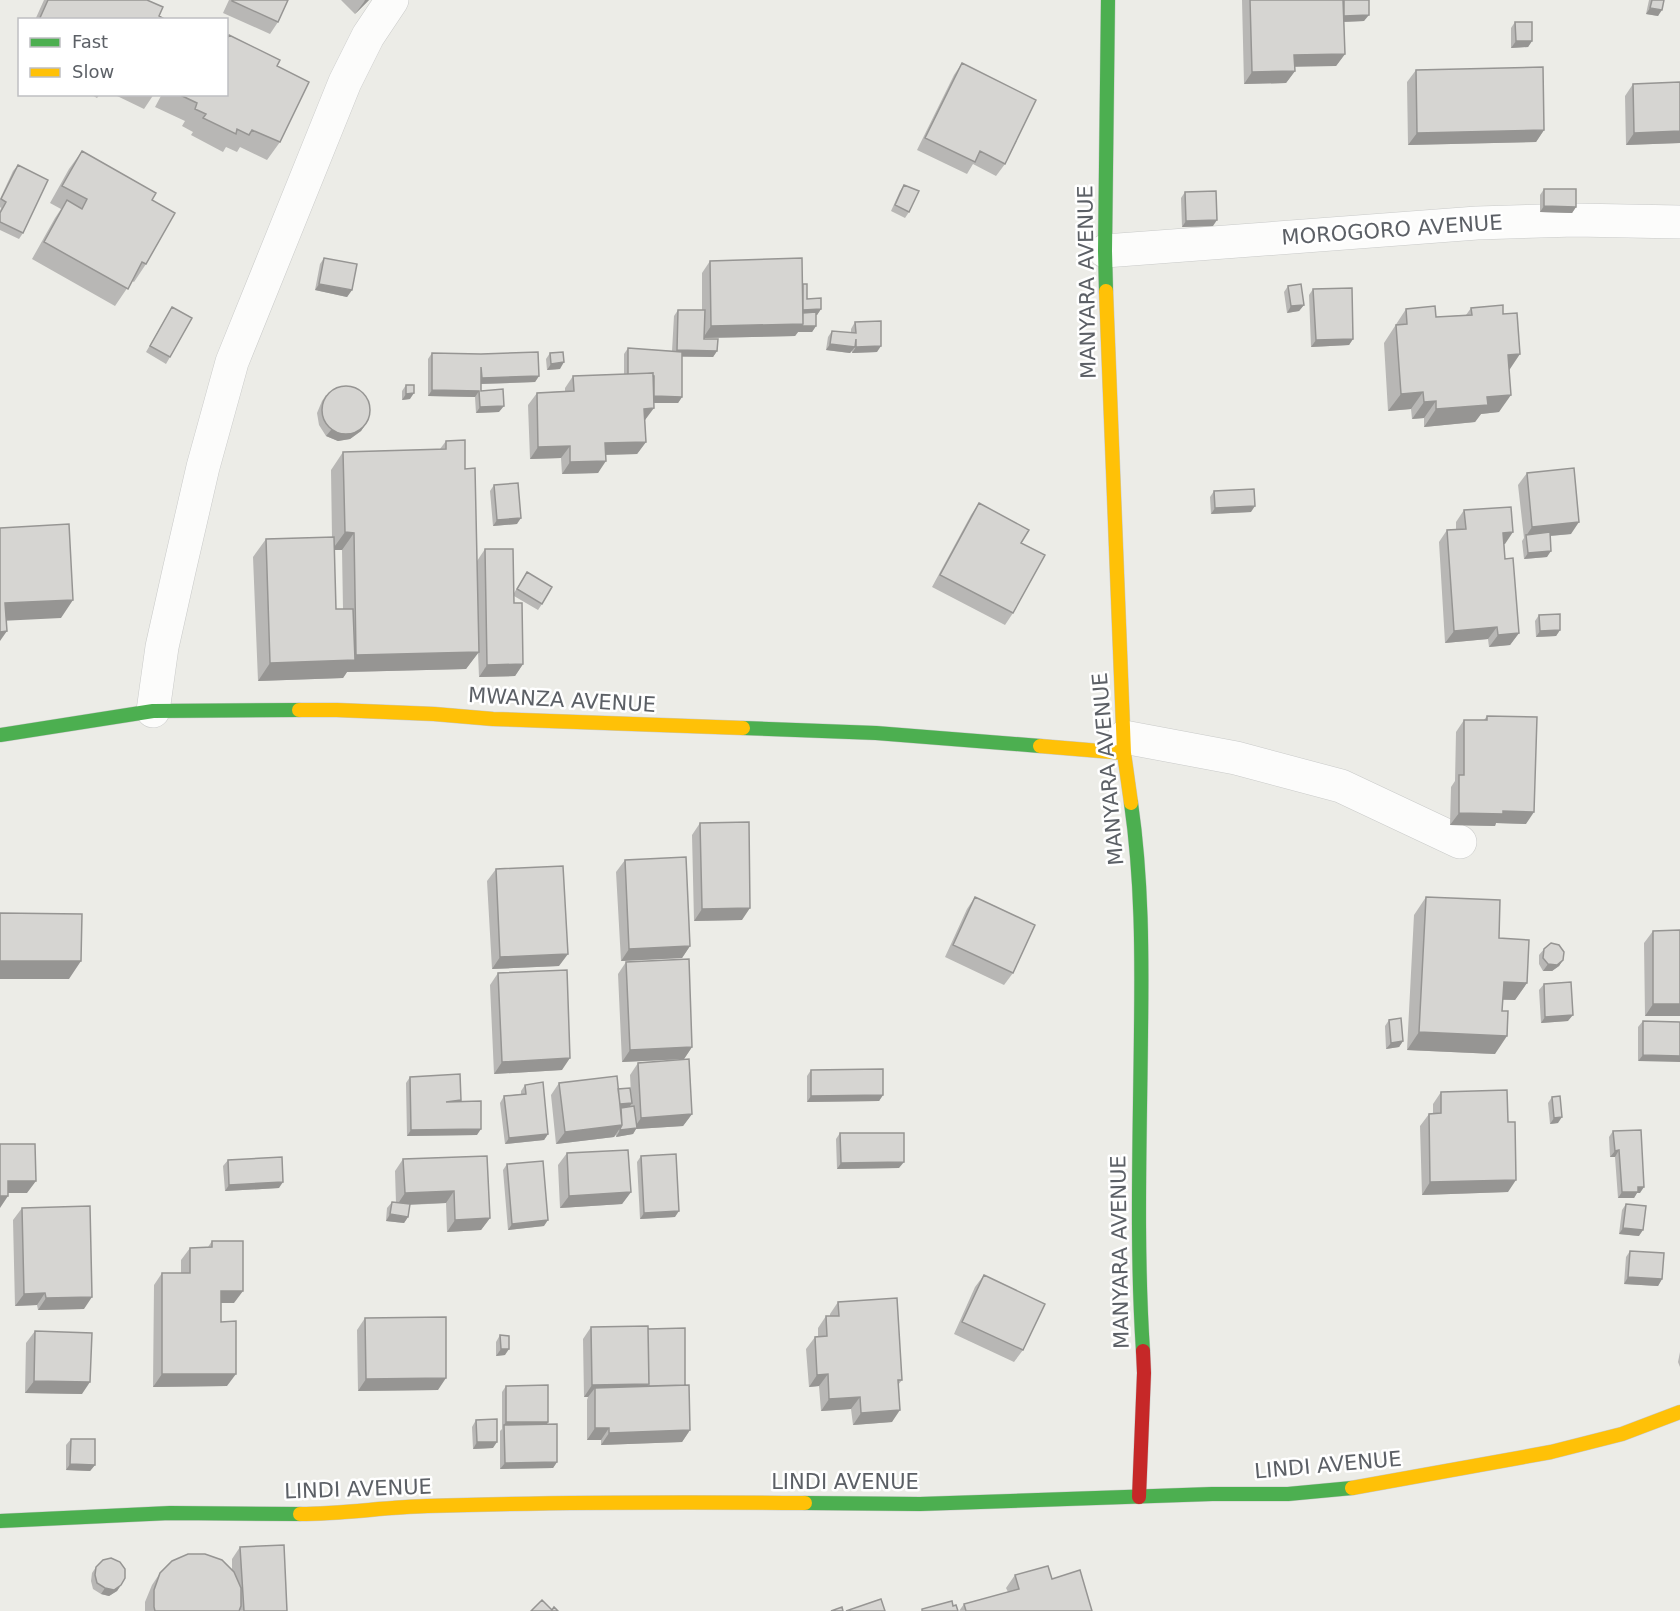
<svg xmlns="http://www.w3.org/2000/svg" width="1680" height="1611" font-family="'DejaVu Sans',sans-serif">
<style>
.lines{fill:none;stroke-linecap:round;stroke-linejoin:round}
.street-casing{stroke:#c9cac9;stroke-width:34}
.fast-casing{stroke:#c8c9c8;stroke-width:15}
.slow-casing{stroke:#c8c9c8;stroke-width:15}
.jam-casing{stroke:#c8c9c8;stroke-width:15}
.street{stroke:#fcfcfb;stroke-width:33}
.fast{stroke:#4caf50;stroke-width:14}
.slow{stroke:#ffc107;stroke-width:14}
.jam{stroke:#c62828;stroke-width:14}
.wall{fill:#b8b7b5;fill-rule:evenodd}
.shaded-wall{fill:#969593}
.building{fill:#d6d5d2;stroke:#969593;stroke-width:1.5}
.labels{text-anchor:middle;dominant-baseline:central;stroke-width:5;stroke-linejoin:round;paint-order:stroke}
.street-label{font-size:21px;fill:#5c6066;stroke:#fff}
</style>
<rect width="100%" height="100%" fill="#ecece7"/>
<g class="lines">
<g class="street-casing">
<path id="street" d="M1105,251l372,-28 98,-3 105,2
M153,711l9,-64 17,-76 24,-104 29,-105 113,-280 23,-46 24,-36
M1124,737l112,21 105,28 119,56"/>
</g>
<g class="fast-casing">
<path id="fast" d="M1106,291l-1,-40 3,-251
M743,728l133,5 164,13
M0,735l153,-24 146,-1
M1131,803c11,76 11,152 10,228 -1,107 -5,214 2,320
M805,1503l115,1 292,-10h76l64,-6
M0,1521l170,-8 130,1"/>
</g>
<g class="slow-casing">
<path id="slow" d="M1106,291l18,462 7,50
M299,710h38l97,4 59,5 250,9
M1040,746l84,7
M1352,1488l199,-36 71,-18 58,-22
M300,1514c43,0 85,-7 127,-8 126,-4 252,-4 378,-3"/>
</g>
<g class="jam-casing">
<path id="jam" d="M1139,1497l5,-124 -1,-22"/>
</g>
<use href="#street" class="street"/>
<use href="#fast" class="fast"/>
<use href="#slow" class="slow"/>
<use href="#jam" class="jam"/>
</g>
<path class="wall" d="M44,0h103l12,16 7,4h-131z
M229,0h59l-10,22 -8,12 -47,-21z
M341,0h28l-14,14z
M1242,0h127l-5,21 -20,1 1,32 -9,12h-41v5l-9,12 -42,1z
M1649,0h15l-6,16 -12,-2z
M1515,22l17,19 -4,6 -17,1v-20z
M229,35l48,31 3,76 -13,18 -27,-13 -3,5 -11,-5 -3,5 -32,-17 2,-3 -11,-6 3,-5 -30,-14 7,-13h64v-56z
M962,63l43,101 -9,12 -23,-12 -6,10 -50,-24 37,-75z
M1416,70l128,60 -8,12 -128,3 -1,-63z
M1680,82v61l-54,2 -1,-49 8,-12z
M90,94h10l-3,4z
M113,94h41l-10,15z
M82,151l70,49 -6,64 -12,18 -2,-1 -17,25 -83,-47 23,-41 6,-9 -11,-6 19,-34z
M18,165l5,68 -4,6 -19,-9v-19l1,-3 -1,-1v-8l13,-28z
M904,185l5,27 -4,6 -14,-7 9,-20z
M1544,189l32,18 -4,6 -32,-1v-17z
M1185,192l28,34 -31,1 -1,-29z
M324,258l28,32 -5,7 -32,-7 5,-26z
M710,261l93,23 4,15 14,10 -4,6h-1v11l-4,6h-14l-3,4 -91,2 13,13 -4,6h-31v40l-4,6h-24l-9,17 1,22 -9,12 -31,1 -8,18 -36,1 -1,-16 -31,1 -2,-54 9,-12 28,-2v-3l8,-12 51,-2v-20l4,-6 44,3 2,-35 4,-6h24v-37z
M1288,286l16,19 -5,6 -12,2 -3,-21z
M1313,289l40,50 -4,6 -38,2 -2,-52z
M172,307l-2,50 -4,7 -20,-12z
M1471,308l38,61 -10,43 -18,2 -6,8 -51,5v-9l-12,1 -1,-10 -23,2 -4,-68 22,-34 30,8 30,-2z
M855,322l22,30 -25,1v-2l-2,2 -24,-3 2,-13 4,-6 19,2v-4z
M432,353l107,23 -4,6 -54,2v7l18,21 -23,1 -1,-16 -47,-1v-37z
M550,353l10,16 -13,1 -1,-11z
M406,385l4,14 -8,1v-9z
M326,395l39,30 -4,6 -11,8 -12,2 -12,-5 -7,-11 -2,-12 5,-12z
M446,441l19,28 12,92 8,-12 29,44 13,-21 15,32 -4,6 -24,-14v7l9,61 -8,12 -36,1 -1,-25 -12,17 -119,3 -4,6 -85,3 -5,-124 13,-18 66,-2 -1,-67 12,-18 97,-3zM334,550h8l1,59h-7z
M1527,473l44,61 -21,2 -3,21 -23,2 -2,-18 2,-3 -6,-53z
M494,485l23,39 -24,2 -3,-35z
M1214,491l37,21 -40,2 -1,-17z
M979,503l42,40 -8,70 -8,12 -73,-38 39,-72z
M1464,510l41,34h-1l1,15 14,74 -9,12 -21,2 -1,-8 -43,4 -6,-101 8,-12h9v-8z
M1539,615l21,15 -4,6 -20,1 -1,-16z
M1487,716l39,108 -30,-1 -1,3 -45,-1 1,-38 4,-6 1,-49 8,-12h20z
M700,823l42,97 -48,1 -2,-86z
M625,860l65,86 -8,12 -61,3 -5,-89z
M496,869l63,97 -67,3 -5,-88z
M975,897l38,76 -9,12 -59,-28 22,-48z
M1426,897l73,41 28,45 -12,17h-12l-8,54 -88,-4 7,-135z
M1653,931l27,85h-35l-1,-73z
M1544,949l19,11 -4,6 -7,5h-9l-4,-7v-9z
M626,962l66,85 -8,12 -62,3 -4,-88z
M498,973l64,97 -68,4 -4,-89z
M1544,984l24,37 -27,2 -2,-33z
M1389,1020l14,21 -4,6 -13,2 -1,-23z
M1643,1021l37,1 -42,39v-34z
M638,1063l54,51 -9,12 -47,3 -3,5 -17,3v-2l-2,2 -58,7 -5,-49 8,-12 59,6 13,5 -1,-19z
M811,1070l72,25 -4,6 -72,1v-26z
M410,1077l50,24 17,34 -70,1 -1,-53z
M525,1085l23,49 -4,6 -39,4 -5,-41 4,-7 17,-2v-3z
M1441,1092l67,30v70l-86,3 -2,-69 9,-12h4v-10z
M1552,1097l6,26 -8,1 -2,-21z
M1613,1131l27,62h-3l-3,5h-16l-3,-41h-5l-1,-20z
M840,1133l59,35 -62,1 -1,-30z
M567,1153l64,39 -9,12 -62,4 -2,-43z
M487,1156l3,62 -9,12 -34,2 -1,-29 -36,2 -2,12 -4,6 -18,-2 1,-13 5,-6 4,1 -1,-32 8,-12z
M641,1156l34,61 -35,2 -3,-57z
M228,1160l51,28 -54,3 -2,-25z
M507,1164l37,62 -36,4 -5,-60z
M1626,1204l13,32 -20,-2 3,-24z
M22,1208l62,101 -46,1 -1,-5 -22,1 -2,-86z
M212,1241l22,62h-13v19l6,64 -74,1 1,-102 8,-12h19v-13l9,-12 18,-1z
M1630,1251l32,28 -4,7 -34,-2 2,-27z
M984,1275l39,75 -9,12 -60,-28 21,-47z
M838,1302l64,78 -4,5 -6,37 -39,3 -2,-16 -30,2 -2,-25 -10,1 -3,-38 9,-12 3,-1v-8l8,-12h4v-2z
M365,1318l73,72 -80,1 -1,-61z
M591,1327l57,2 37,56 5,45 -8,12 -81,3v-5h-14v-40l1,-3h-4l-1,-58z
M35,1331l47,63 -57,-1 1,-50z
M500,1335l5,20 -9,1v-14z
M1680,1352v15l-2,-5z
M506,1386l42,36 -1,3 10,37 -4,6 -53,1v-38l2,-2v-37z
M476,1420l17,28 -20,1 -1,-22z
M71,1439l24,26 -5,6 -24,-1v-25z
M240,1547l47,64h-142v-9l7,-17 8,-12 72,-3v-11z
M96,1567l25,18 -4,6 -8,5 -8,-2 -8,-5 -2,-8 1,-8z
M1015,1575l37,4 40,32h-133l5,-7 44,-12 -2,-4z"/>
<path class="shaded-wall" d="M365,0h4l-14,14 9,-12z
M1650,8l12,2 -4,6 -12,-2z
M1369,15l-5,6 -24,1 4,-6z
M1516,41h16l-4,6 -17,1z
M1345,54l-9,12 -50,1 8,-12z
M1295,71l-9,12 -42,1 8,-12z
M1544,130l-8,12 -128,3 9,-12z
M1680,131v12l-54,2 8,-12z
M1544,206l32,1 -4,6 -32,-1z
M1217,220l-4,6 -31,1 4,-6z
M319,284l33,6 -5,7 -32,-7z
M1304,305l-5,6 -12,2 4,-7z
M821,309l-4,6 -17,1v-6z
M803,324l13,2 -4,6h-14l-3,4 -92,2 8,-12z
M1353,339l-4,6 -38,2 5,-7z
M830,344l25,3 -5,6 -24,-3z
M881,346l-4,6 -25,1 4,-6z
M677,350l40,1 -4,6 -41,-1z
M1520,354l-12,18v-17z
M564,362l-4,7 -13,1 4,-6z
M539,376l-4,6 -57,2 4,-6z
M432,390l47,1 -4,6 -47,-1z
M1423,392l-12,17 -23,2 13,-17z
M414,393l-4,6 -8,1 4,-6z
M1511,395l-12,17 -18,2 -6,8 -51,5 12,-18 51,-12z
M654,396l28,1 -4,6h-28z
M1436,401l-12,17 -12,1 12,-17z
M504,406l-5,6 -23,1 4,-6z
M654,408l-9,12 -9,1 8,-12z
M365,425l-4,6 -11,8 -12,2 -12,-5 5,-6z
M646,442l-9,12 -40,1 8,-12z
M570,446l-9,12 -31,1 8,-12z
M606,461l-8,12 -36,1 8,-12z
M1255,506l-4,6 -40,2 4,-6z
M521,518l-4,6 -24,2 4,-6z
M1579,522l-8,12 -45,4v-2l6,-9z
M345,532l9,1 -12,17h-10z
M1513,532l-8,12 -10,1 8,-12z
M1551,551l-4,6 -23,2 4,-6z
M73,600l-12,18 -61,3 5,-18z
M1497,627l-9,12 -43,4 9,-12z
M1560,630l-4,6 -20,1 4,-6z
M7,631l-7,10v-9z
M1519,633l-9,12 -21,2 9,-12z
M479,652l-13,17 -119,3 -4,6 -85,3 12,-18 83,-3 3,-5z
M523,664l-8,12 -36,1 8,-12z
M1503,811l31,1 -8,12 -30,-1 -1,3 -45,-1 9,-12z
M750,908l-8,12 -48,1 8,-12z
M690,946l-8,12 -61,3 8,-12z
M568,954l-9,12 -67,3 8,-12z
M1563,960l-4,6 -7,5h-9l5,-7z
M0,961h81l-12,18h-69z
M1504,982l23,1 -12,17 -24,-1z
M1653,1004h27v12h-35z
M1573,1015l-5,6 -27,2 4,-6z
M1419,1032l88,4 -12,18 -88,-4z
M1403,1041l-4,6 -13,2 5,-6z
M692,1047l-8,12 -62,3 8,-12z
M1643,1055l37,1v6l-42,-1z
M570,1058l-8,12 -68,4 8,-12z
M883,1095l-4,6 -72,1 4,-6z
M632,1103l-4,6 -15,2 5,-7z
M692,1114l-9,12 -47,3 -3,5 -17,3 4,-7 14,-2 7,-10z
M1562,1117l-4,6 -8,1 4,-6z
M622,1125l-8,12 -58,7 9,-12z
M481,1129l-4,6 -70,1 4,-6z
M548,1134l-4,6 -39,4 4,-6z
M1619,1150l-4,7h-5l5,-6z
M904,1162l-5,6 -62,1 4,-6z
M1516,1180l-8,12 -86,3 8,-13z
M8,1181h28l-9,12h-27z
M283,1182l-4,6 -54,3 4,-6z
M1638,1187h6l-4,6h-3l-3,5h-16l4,-6z
M454,1191l-8,12 -49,2 8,-12z
M631,1192l-9,12 -62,4 9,-12z
M0,1196h8l-8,12z
M679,1211l-4,6 -35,2 4,-6z
M390,1214l18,3 -4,6 -18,-2z
M490,1218l-9,12 -34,2 8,-12z
M548,1220l-4,6 -36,4 4,-6z
M1623,1228l20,2 -4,6 -20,-2z
M1628,1277l34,2 -4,7 -34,-2z
M221,1291h22l-9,12h-21z
M45,1293l-8,12 -22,1 9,-12z
M92,1297l-8,12 -46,1 8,-12z
M501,1349h8l-4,6 -9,1z
M162,1374h74l-9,12 -74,1z
M828,1374l-9,12 -10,1 8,-12z
M446,1378l-8,12 -80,1 8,-12z
M34,1381l56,1 -8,12 -57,-1z
M649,1384l-8,12 -46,-8 -7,9h-4l8,-12z
M860,1397l-9,12 -30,2 8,-12z
M900,1410l-8,12 -39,3 8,-12z
M506,1422h42l-4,7 -40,-4 -3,4z
M595,1428h14l-8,12h-14z
M690,1430l-8,12 -81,3 8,-12z
M477,1442h20l-4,6 -20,1z
M557,1462l-4,6 -53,1 5,-6z
M70,1464l25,1 -5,6 -24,-1z
M121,1585l-4,6 -8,5 -8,-2 4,-6z"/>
<path class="building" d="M48,0h99l16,7 -4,9 7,4h-127z
M232,0h56l-10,22 -46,-21z
M1250,0h93l2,54 -51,1 1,16 -43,1z
M1344,0h25v15l-25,1z
M1652,0h12l-2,10 -12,-2z
M1515,22h17v19h-16z
M229,35l51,25 -3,6 32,16 -29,60 -28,-12 -3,5 -12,-6 -1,5 -33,-16 3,-4 -11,-5 2,-6 -19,-9h48v-54z
M962,63l74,37 -31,64 -25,-13 -5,11 -50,-24z
M1543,67l1,63 -127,3 -1,-63z
M1680,82v49l-46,2 -1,-49z
M82,151l74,42 -4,7 23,13 -29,51 -4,-2 -14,27 -84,-47 23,-42 15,9 5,-10 -25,-13z
M18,165l30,15 -25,53 -23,-11v-9l6,-11 -5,-3z
M904,185l15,6 -10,21 -14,-7z
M1544,189h32v18l-32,-1z
M1216,191l1,29 -31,1 -1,-29z
M324,258l33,6 -5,26 -33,-6z
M802,258l1,66 -92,2 -1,-65z
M803,284h4v15l14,-1v11l-18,1z
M1301,284l3,21 -13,1 -3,-20z
M1352,288l1,51 -37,1 -3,-51z
M1503,305v9l14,-1 3,41 -12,1 3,40 -24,2 1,8 -52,4v-8l-12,1 -1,-10 -22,2 -5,-69 11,-1 -1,-15 29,-3 1,11 36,-2 -1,-7z
M172,307l20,11 -22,39 -20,-11z
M678,310h27l-1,29h14l-1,12 -40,-1z
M816,312v14h-14l1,-2v-11z
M881,321v25l-25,1v-8l-1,8 -25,-3 2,-13 24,2 -1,-11z
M628,348l54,4v45l-28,-1v-20h-1v-3l-25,1z
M538,352l1,24 -57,2 -1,-11v24l22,-2 1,17 -24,1 -1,-16 -47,-1v-37l49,1z
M563,352l1,10 -13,2 -1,-11z
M653,373l1,35 -10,1 2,33 -41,1 1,18 -36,1v-16l-32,1 -1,-54 37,-2 -1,-15z
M406,385h8v8l-8,1z
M322 410a24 24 0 1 1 48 0a24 24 0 1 1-48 0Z
M465,440v29l10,-1 4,184 -123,3 -2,-122 -9,-1 -2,-80 103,-3v-8z
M1574,468l5,54 -47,5 -5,-54z
M518,483l3,35 -24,2 -3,-35z
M1254,489l1,17 -40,2 -1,-17z
M979,503l50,27 -8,13 24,12 -32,58 -73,-38z
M1511,507l2,25 -10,1 2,26 8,-1 6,75 -21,2 -1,-8 -43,4 -7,-101 19,-1 -2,-19z
M69,524l4,76 -68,3 2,28 -7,1v-104z
M1550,532l1,19 -23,2 -2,-18z
M334,537l2,72h17l2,51 -85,3 -4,-124z
M485,549h28l1,54h8l1,61 -36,1z
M527,572l25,15 -10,17 -25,-15z
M1560,614v16l-20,1 -1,-16z
M1487,716l50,1 -3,95 -31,-1v3l-44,-1v-38h5v-55h23z
M749,822l1,86 -48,1 -2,-86z
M686,857l4,89 -61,3 -4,-89z
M563,866l5,88 -68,3 -4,-88z
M975,897l60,28 -22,48 -60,-28z
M1426,897l74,3 -1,38 30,2 -2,43 -23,-1 -2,29h6l-1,25 -88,-4z
M0,913l82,1 -1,47h-81z
M1680,930v74h-27v-73z
M1551,943l8,2 5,7 -1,8 -6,5 -9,-1 -5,-6 1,-9z
M689,959l3,88 -62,3 -4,-88z
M567,970l3,88 -68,4 -4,-89z
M1571,982l2,33 -28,2 -1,-33z
M1401,1018l2,23 -12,2 -2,-23z
M1643,1021l37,1v34l-37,-1z
M689,1059l3,55 -51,4 -3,-55z
M883,1069v26l-72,1v-26z
M460,1074l1,26 -15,2 35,-1v28l-70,1 -1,-53z
M617,1076l5,49 -57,7 -6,-49z
M543,1082l5,52 -39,4 -5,-42 22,-2 -1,-9z
M630,1088l2,15 -12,1 -2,-15z
M1507,1090l1,32h7l1,58 -86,2 -1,-68 12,-1v-21z
M1560,1096l2,21 -8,1 -2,-21z
M634,1106l3,22 -17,2v-1l2,-4 -1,-17z
M1641,1130l3,57h-6v5h-16l-3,-42 -4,1 -2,-20z
M840,1133h64v29l-63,1z
M0,1144h35l1,37h-28v15h-8z
M628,1150l3,42 -62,4 -2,-43z
M676,1154l3,57 -35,2 -3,-57z
M487,1156l3,62 -35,2 -1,-29 -49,2 -2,-34z
M282,1157l1,25 -54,3 -1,-25z
M543,1161l5,59 -36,4 -5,-60z
M392,1202l18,2 -2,13 -18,-3z
M1626,1204l20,2 -3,24 -20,-2z
M90,1206l2,91 -46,1 -1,-5 -21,1 -2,-86z
M212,1241h31v50h-22v31l15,-1v53h-74v-101h28v-25l22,-1z
M1630,1251l34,2 -2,26 -34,-2z
M984,1275l61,29 -22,46 -61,-28z
M897,1298l5,82h-4l2,30 -39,3 -1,-16 -31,2 -1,-25 -11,1 -2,-38 12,-1 -1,-20h13l-1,-14z
M446,1317v61l-80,1 -1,-61z
M648,1326l1,58 -57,1 -1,-58z
M685,1328v57l-36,1 -1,-57z
M35,1331l57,2 -2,49 -56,-1z
M500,1335l9,1v13h-8z
M548,1385v37h-42v-36z
M689,1385l1,45 -81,3v-5h-14v-40z
M497,1419v23h-20l-1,-22z
M557,1424v38l-52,1 -1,-38z
M71,1439h24v26l-25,-1z
M284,1545l3,66h-43l-4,-64z
M188,1554h17l17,6 12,12 7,16v18l-2,5h-84l-1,-4v-17l6,-17 12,-12z
M111,1558l9,4 5,7v9l-4,7 -7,5 -9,-2 -8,-5 -2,-8 1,-8 7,-7z
M1048,1566l4,13 28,-9 12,41h-126l-2,-7 55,-15 -4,-14z
M881,1599l4,12h-39z
M542,1600l10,10 2,-3 4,4h-27z
M952,1601l1,5 3,-1 2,6h-36v-2z
M842,1607l1,4h-12z"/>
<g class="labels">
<g class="street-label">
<text transform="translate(1392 230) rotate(-4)">MOROGORO AVENUE</text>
<text transform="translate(1087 282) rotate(-91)">MANYARA AVENUE</text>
<text transform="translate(562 700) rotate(3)">MWANZA AVENUE</text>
<text transform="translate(1108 769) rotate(-95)">MANYARA AVENUE</text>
<text transform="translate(1120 1252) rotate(-91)">MANYARA AVENUE</text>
<text transform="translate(1328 1465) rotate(-5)">LINDI AVENUE</text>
<text x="845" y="1482">LINDI AVENUE</text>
<text transform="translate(358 1489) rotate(-2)">LINDI AVENUE</text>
</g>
</g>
<rect x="18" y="18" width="210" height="78" fill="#ffffff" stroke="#bebfc2" stroke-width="1.5"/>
<rect x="30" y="38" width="30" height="9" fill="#4caf50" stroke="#bebfc2" stroke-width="1.5"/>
<text x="72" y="48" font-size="18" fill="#5c6066">Fast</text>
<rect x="30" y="68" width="30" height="9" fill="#ffc107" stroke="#bebfc2" stroke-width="1.5"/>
<text x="72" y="78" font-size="18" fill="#5c6066">Slow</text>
</svg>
